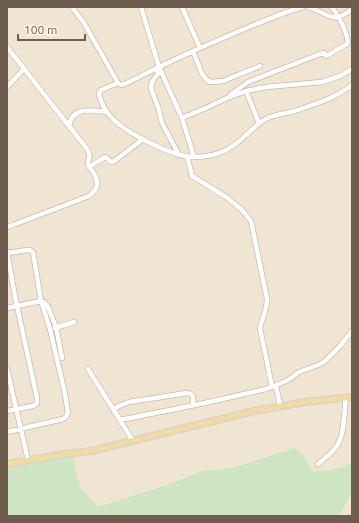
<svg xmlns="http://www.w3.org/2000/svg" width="359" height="523" font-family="Ubuntu,sans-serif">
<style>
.residential{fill:#f0e5d3}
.green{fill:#cee5c4}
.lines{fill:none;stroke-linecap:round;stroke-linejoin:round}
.minor-casing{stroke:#c8bbac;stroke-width:6}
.major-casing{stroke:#d6d1cd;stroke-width:8}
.minor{stroke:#fff;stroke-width:4.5}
.major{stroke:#f1dba3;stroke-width:5.5}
</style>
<rect width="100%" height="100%" fill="#f9f3e4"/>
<path class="residential" d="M7,7h345v509h-345z"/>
<path class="green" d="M294,448l10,8 9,16 19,-2 20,-7v31l-4,5 -9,17h-332v-48l25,-7 41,-4 7,31 18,19 69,-22 35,-14 31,-3z"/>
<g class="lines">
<g class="minor-casing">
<path id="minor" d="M72,7l12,16 34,60 3,2 4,-1c37,-19 74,-36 112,-52 22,-9 44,-19 66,-25
M141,7l18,60 23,51 12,39
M182,7l18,41
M308,7c9,1 22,13 30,10 5,-1 10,-5 14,-8
M7,47l80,102c5,8 1,8 1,15 1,3 3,6 5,8 7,11 5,17 -4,24l-76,29 -6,2
M193,51l9,23 6,7 4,1 11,-1 37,-15
M156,68l2,5 -1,2 -5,7 -1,6 8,22 3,13 17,32
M118,83l-17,7 -2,4c2,9 7,18 13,24 14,15 61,39 82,39 10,0 21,-2 30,-6 8,-4 15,-9 22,-16 8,-7 14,-14 24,-18 7,-2 14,-4 21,-5 22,-7 43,-13 61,-27
M7,87l17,-18
M246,91l13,32
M230,95l18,-13 72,-28 4,-1 2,3 2,-1 19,-11 1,-2c-2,-13 -9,-25 -16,-35
M182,118l24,-10 21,-10 19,-7 20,-4 56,-5 18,-6 12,-7
M69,126c3,-20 23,-16 38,-14
M187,156l5,20 34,21 15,12 10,12 16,78c0,12 -5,18 -7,29l12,59
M89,167l16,-10 2,1 4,4h2l30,-23
M7,252v1l20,-3h3l3,2 8,49 9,28 15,65 3,19 -2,4 -3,2 -56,13
M7,308l34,-7 4,2 3,4 8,20 6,31
M55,328l19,-6
M7,369l21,91
M88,369l45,72
M276,386l4,20
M113,409l8,-4 8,-3 58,-9 4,1 2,2v9
M7,411l26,-5 4,-3v-5l-20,-92 -10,-53
M120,420l85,-17 61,-14 13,-5 9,-4 11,-8 19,-7 6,-3 16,-16 12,-15
M318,464c7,-6 16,-12 20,-20 7,-12 6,-33 8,-47"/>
</g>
<g class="major-casing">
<path id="major" d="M7,464l58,-10 26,-3 135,-33 28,-7 51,-9 47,-5"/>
</g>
<use href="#minor" class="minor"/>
<use href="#major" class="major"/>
</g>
<rect width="359" height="523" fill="none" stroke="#6e5c4d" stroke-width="16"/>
<path d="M18 34v6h67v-6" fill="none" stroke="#6e5c4d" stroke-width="2"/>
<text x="24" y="34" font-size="12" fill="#6e5c4d" stroke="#fdf7ea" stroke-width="3" paint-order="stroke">100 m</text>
</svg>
